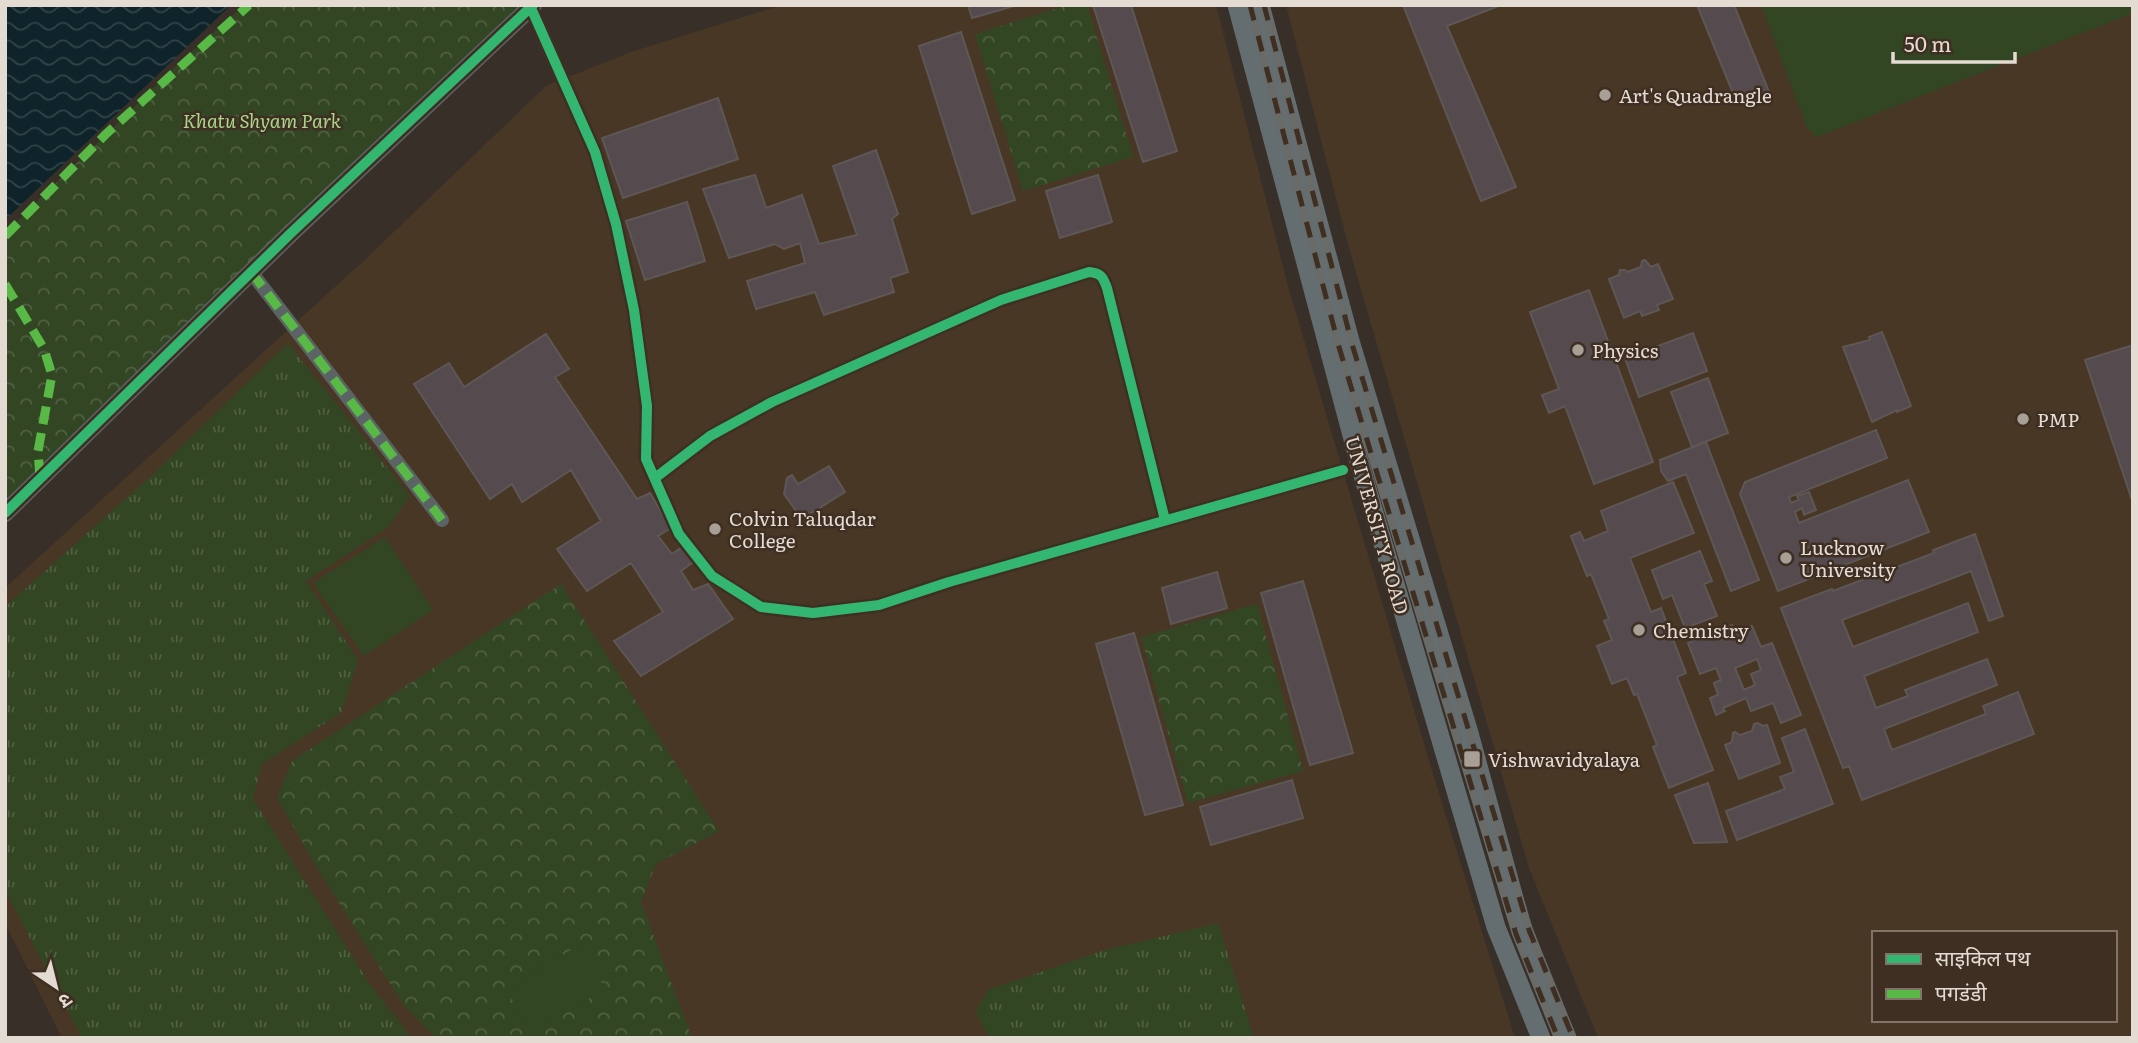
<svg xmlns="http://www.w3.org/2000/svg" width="2138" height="1043" font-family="Literata,'Noto Sans Devanagari',serif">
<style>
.built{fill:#483725;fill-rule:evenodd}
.grass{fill:url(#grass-tufts)}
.park{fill:url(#park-crowns)}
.garden{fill:#334623}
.water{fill:url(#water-waves)}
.building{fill:#554a4d;stroke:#5e5756;stroke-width:2;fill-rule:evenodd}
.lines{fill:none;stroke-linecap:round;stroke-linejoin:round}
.minor{stroke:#5c6365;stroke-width:14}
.tertiary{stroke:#5c6365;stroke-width:18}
.secondary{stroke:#646e70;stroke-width:19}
.rail-casing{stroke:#696b69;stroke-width:8}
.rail{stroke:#3e2f22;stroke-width:5;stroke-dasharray:16;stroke-linecap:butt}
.quiet{stroke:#58b947;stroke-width:9;stroke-dasharray:18 9;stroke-linecap:butt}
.cycleway-casing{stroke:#3e2f22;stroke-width:15}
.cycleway{stroke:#33b770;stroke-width:10}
.poi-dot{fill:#a89f96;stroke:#3e2f22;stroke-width:2.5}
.labels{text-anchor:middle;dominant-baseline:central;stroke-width:5;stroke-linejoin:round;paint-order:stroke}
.poi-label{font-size:19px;fill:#e4dbd2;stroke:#3e2f22;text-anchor:start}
.park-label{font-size:19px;font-style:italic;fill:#a8d68a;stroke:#3e2f22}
.street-label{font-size:19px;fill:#e4dbd2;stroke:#3e2f22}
</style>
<defs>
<pattern id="grass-tufts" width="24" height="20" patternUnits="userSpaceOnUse" patternTransform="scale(1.75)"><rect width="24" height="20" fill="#334623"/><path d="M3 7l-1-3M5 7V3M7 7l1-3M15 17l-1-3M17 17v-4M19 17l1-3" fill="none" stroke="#506042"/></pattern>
<pattern id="park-crowns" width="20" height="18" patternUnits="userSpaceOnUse" patternTransform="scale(1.75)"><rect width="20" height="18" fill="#334623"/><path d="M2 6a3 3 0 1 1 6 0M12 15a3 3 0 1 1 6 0" fill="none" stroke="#506042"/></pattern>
<pattern id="water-waves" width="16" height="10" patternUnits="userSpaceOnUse" patternTransform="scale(1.75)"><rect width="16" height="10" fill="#0e242a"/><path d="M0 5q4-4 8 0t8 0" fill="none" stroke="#314348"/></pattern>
</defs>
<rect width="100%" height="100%" fill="#383028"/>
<path class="built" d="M782,5h434l72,281 145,488 82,264h-1453l-57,-115v-335l365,-333 176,-169 85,-34z
M1286,5h847v1033h-535l-69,-170 -180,-620zM1874,933h241v87h-241z"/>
<path class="grass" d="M288,343l122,153 -23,32 -81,53 52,79 -17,53 -79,51 -9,35 116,184 43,55h-330l-77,-148v-283l147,-132z
M1218,923l36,115h-265l-13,-26 12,-22 114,-39z"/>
<path class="park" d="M244,5h280l-519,500v-272l174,-170z
M1068,5h19l46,152 -110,34 -48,-157z
M561,584l158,247 -63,33 -15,38 51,136h-256l-33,-34 -86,-136 -40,-70 15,-37z
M1257,604l46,167 -115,32 -47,-166z"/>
<path class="garden" d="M1761,5h372v8l-316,124 -10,-9z
M385,537l48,73 -69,46 -51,-73z
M579,945l26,44 -72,44 -27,-44z"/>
<path class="water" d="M5,5h226l-226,215z"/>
<path class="building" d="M968,5h50l-46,13z
M1093,5h38l46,146 -34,11z
M1403,5h98l-54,21 69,161 -35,14z
M1697,5h37l35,87 -32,11z
M961,32l54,168 -43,14 -53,-168z
M718,98l20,61 -115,39 -21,-60z
M876,150l22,64 -6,5 16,53 -18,6 4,14 -70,23 -9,-23 -59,17 -9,-28 58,-18 -5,-20 -16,6 -9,-5 -46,14 -26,-69 52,-14 11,33 36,-13 17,49 38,-9 -24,-69z
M1098,175l14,47 -52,16 -14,-47z
M687,202l18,59 -60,19 -19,-59z
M1645,260l6,7 7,-3 15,35 -16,6 2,5 -17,6 -2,-5 -16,7 -15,-39 10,-4 1,-5h5l2,2 14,-5 1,-6z
M1589,290l64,172 -59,22 -29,-78 -16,7 -7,-18 17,-6 -29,-77z
M1882,332l29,74 -14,6v-2l-25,12 -29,-75 27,-7 -1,-3z
M1693,333l14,38 -68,26 -14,-39z
M546,334l23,35 -14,8 82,122 13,-6 21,35 -13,8 14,18 10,-7 11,15 -12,9 12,19 15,-6 25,35 -92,57 -27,-35 49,-29 -32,-49 -44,28 -30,-42 44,-28 -30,-51 -49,32 -10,-18 -22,15 -76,-115 35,-21 15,24z
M2133,345v158l-48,-143z
M1708,378l20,55 -36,14 -21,-55z
M1876,430l11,28 -98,39 2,6 8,-3 -2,-4 12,-4 7,18 -12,5 -2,-7 -7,4 4,11 109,-43 21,52 -151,59 -38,-97 5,-12z
M1706,442l53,138 -28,11 -45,-117 -18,7 -7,-10 -1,-11z
M829,466l16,26 -43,27 -18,-25 3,-16 5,-3 6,9z
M1673,482l21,51 -64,25 21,54 10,-4 25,65 -9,4 36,93 -44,18 -16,-41 4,-2 -20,-51 -3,1 -7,-17 -15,6 -15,-38 15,-6 -8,-19 5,-2 -18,-45 -4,2 -16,-40 9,-4 4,9 24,-10 -7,-20z
M1975,534l28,82 -14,5 -18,-50 -129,49 11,27 115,-44 10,29 -114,44 12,32 32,-12 -3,-6 82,-31 10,26 -113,44 8,21 94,-36 -3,-8 35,-14 16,42 -172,66 -13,-34 -6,2 -62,-160 51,-19 1,2 101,-38 -1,-3z
M1700,551l12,30 -8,3 13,32 -32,12 -13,-33 -9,4 -11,-29z
M1217,572l10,36 -56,16 -9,-36z
M1303,581l50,172 -43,12 -49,-172z
M1732,625l3,7 17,-6 9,21 11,-4 29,72 -20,8 -8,-20 -22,8 -5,-13 -23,10 2,3 -9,4 -6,-17 8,-3 -4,-12 7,-3 -5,-12 -16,6 -12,-31zM1757,659l4,11 -10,4 4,11 -11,5 -9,-22z
M1134,633l49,172 -38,10 -49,-171z
M1757,723l6,3 4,-1 13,38 -41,16 -14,-34 7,-3 1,-9 2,-1 5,3 12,-4 2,-7z
M1805,729l28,75 -96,36 -11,-29 59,-22 -5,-12 14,-5 -12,-34z
M1292,780l11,38 -92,27 -11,-38z
M1708,783l19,59 -33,1 -19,-48z"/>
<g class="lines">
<path class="minor" d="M531,8l64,144 21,72 18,86 7,52 6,44 -1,53 33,75 33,42 49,31 52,6 66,-8 70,-23 394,-112
M251,272l191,248
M655,478l55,-42 62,-34 229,-102 88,-28c12,1 14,5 18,16l58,232"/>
<path class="tertiary" d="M5,513l286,-280 242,-228"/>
<path class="secondary" d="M1237,5l123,460 136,462 45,111
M1260,5l90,336 119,392 52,191 43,114"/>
<g class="rail-casing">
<path id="rail" d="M1250,5l89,342 177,587 42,104
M1264,5l88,339 177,586 44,108"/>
</g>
<use href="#rail" class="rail"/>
<path class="quiet" d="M5,236l101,-102 143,-129
M251,272l191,248
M5,284l39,65 8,26 -14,76 2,27"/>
<g class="cycleway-casing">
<path id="cycleway" d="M531,8l64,144 21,72 18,86 7,52 6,44 -1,53 33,75 33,42 49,31 52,6 66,-8 70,-23 394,-112
M655,478l55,-42 62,-34 229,-102 88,-28c12,1 14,5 18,16l58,232
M5,513l286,-280 242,-228"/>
</g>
<use href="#cycleway" class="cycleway"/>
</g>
<g class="poi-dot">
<circle cx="1605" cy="95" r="7"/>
<circle cx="1578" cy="350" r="7"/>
<circle cx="2023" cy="419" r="7"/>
<circle cx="715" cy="529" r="7"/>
<circle cx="1786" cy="558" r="7"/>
<circle cx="1639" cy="630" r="7"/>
<rect x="1463" y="750" width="18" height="18" rx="3.5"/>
</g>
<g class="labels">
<g class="poi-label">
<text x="1619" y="95">Art's Quadrangle</text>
<text x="1592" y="350">Physics</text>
<text x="2037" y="419">PMP</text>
<text x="729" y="518">Colvin Taluqdar<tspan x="729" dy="22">College</tspan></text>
<text x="1800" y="547">Lucknow<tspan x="1800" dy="22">University</tspan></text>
<text x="1653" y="630">Chemistry</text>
<text x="1488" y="759">Vishwavidyalaya</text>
</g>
<g class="park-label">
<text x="262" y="120">Khatu Shyam Park</text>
</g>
<g class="street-label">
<text transform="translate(1378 525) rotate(74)">UNIVERSITY ROAD</text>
</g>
</g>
<rect width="2138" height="1043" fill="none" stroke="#e4dbd2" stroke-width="14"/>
<rect x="1872" y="931" width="245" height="91" fill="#3e2f22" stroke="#807468" stroke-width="2"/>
<rect x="1886" y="954" width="35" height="10" fill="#33b770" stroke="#807468" stroke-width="2"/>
<text x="1935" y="966" font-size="21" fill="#e4dbd2">साइकिल पथ</text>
<rect x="1886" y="989" width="35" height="10" fill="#58b947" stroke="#807468" stroke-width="2"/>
<text x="1935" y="1001" font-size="21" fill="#e4dbd2">पगडंडी</text>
<g transform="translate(56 987) rotate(145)" stroke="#3e2f22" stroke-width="5" paint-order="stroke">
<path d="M0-5L12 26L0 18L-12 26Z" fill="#e4dbd2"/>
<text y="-10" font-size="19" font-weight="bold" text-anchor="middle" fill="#e4dbd2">उ</text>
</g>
<path d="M1893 52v10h122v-10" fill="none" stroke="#e4dbd2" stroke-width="3.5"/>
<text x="1904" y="52" font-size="21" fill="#e4dbd2" stroke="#3e2f22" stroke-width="5" paint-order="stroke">50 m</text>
</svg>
